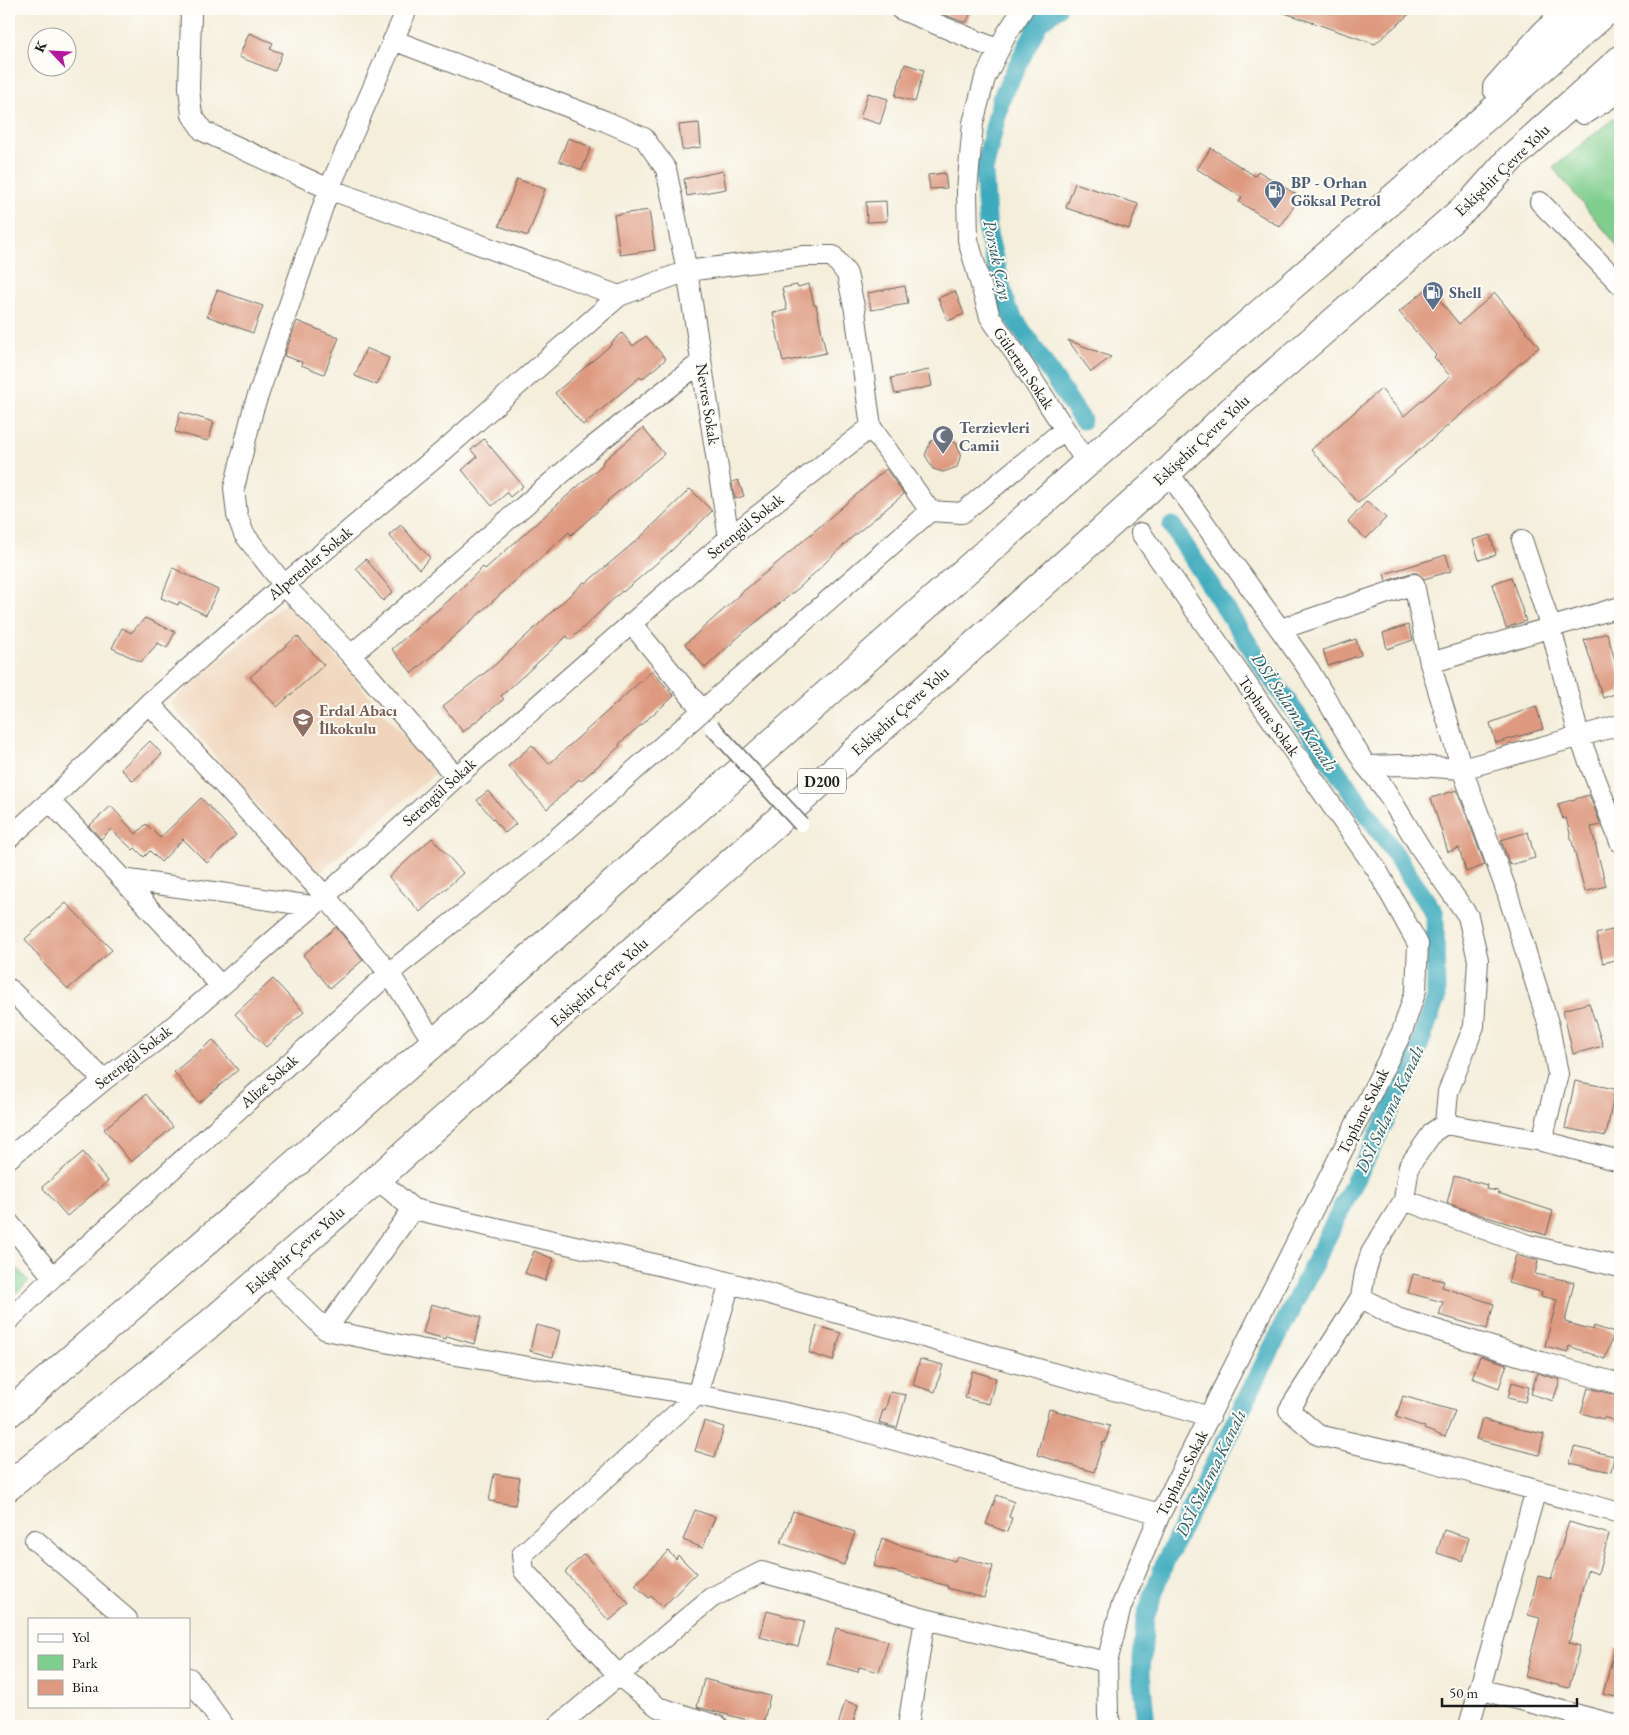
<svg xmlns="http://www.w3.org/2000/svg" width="1629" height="1735" font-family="'EB Garamond',serif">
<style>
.built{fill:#f0d5bc}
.green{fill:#80ce8d;stroke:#4e7554}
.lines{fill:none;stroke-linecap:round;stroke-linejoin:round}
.canal{stroke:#3eabbd;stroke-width:19}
.building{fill:#de9a80}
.minor-casing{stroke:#68665f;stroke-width:22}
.trunk-casing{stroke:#68665f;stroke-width:30}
.minor{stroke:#fff;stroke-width:20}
.trunk{stroke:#fff;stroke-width:28}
.pedestrian-bridge-casing{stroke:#68665f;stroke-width:18;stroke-linecap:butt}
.pedestrian-bridge{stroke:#fff;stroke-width:15}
.labels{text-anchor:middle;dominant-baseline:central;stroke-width:4;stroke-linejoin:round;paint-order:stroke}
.shield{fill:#fdfcf7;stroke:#605f5e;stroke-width:1}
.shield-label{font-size:15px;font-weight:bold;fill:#1c1c1c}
.street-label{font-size:16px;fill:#1c1c1c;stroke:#fdfcf7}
.service-label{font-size:16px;font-weight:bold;fill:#4e5e75;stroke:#fdfcf7;text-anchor:start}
.worship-label{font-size:16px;font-weight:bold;fill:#5b616d;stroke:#fdfcf7;text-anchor:start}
.education-label{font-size:16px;font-weight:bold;fill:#785e54;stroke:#fdfcf7;text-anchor:start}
.water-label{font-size:18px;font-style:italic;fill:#2b5c64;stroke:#fdfcf7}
</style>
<rect width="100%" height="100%" fill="#fdfcf7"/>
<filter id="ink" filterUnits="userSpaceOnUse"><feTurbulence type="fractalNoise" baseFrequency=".02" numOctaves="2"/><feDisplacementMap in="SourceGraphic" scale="10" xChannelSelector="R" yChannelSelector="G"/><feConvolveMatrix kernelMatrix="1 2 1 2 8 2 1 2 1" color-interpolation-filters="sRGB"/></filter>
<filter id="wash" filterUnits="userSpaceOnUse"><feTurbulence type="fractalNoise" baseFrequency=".0096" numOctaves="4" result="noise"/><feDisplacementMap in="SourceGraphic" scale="20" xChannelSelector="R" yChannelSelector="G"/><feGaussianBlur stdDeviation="1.12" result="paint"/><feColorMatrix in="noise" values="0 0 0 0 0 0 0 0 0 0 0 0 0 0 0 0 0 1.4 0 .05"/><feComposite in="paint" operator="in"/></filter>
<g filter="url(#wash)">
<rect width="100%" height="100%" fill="#f4eedb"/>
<path class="built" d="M288,601l147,172 -118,102 -147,-172z"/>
<path class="green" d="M1620,113v136l-67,-81z
M9,1259l20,23 -20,17z"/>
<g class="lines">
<path class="canal" d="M1057,9l-18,13 -38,77 -17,71 4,64 19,74 75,112
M1146,1726l-5,-53 4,-55 20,-56 245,-491 26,-72 -1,-85 -48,-72 -121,-171 -94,-145"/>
</g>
<g id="blocks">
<path class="building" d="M930,9h43l-7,14z
M1279,9h136l-40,35 -96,-33z
M249,33l24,10 -3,6 12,4 -7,18 -36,-14z
M905,64l19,6 -9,32 -20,-6z
M868,93l20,6 -8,25 -20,-6z
M699,123l2,24 -19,3 -3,-25z
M568,138l23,9 -9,23 -23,-9z
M1211,148l44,28 3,-5 42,26 -20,30 -41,-25 3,-5 -45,-28z
M723,171l3,18 -39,7 -3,-17z
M945,173l2,15 -17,1 -2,-14z
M517,179l28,10 -17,47 -29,-10z
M1075,183l63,21 -9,25 -63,-21z
M886,201l1,20 -20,1 -1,-20z
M649,210l6,40 -35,5 -6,-40z
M809,284l5,21h2l10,48 -43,9 -10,-49 14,-3 -5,-22 15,-3 1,2z
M905,286l3,18 -37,6 -3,-17z
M1429,287l30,37 36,-31 44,54 -181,156 -47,-53 70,-61 23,27 46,-40 -16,-19 2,-2 -37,-43z
M217,290l46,16 -10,27 -46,-17z
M955,291l9,23 -16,7 -10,-23z
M297,321l42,17 -15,36 -23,-9 1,-3 -18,-6z
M622,333l11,13 13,-10 20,23 -24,20 -2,-2 -57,48 -28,-32 57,-49 -1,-1z
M1068,340l43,17 -20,15z
M366,348l23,10 -12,27 -22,-9z
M929,370l3,16 -37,8 -4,-16z
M180,412l34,10 -6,19 -33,-9z
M643,428l21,26 -57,47 1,1 -37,33 -2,-3 -110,100 -47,41 -20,-24 55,-47 36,-35 2,2 118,-105 -1,-2z
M943,436l13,7 5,11 -4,13 -14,5 -10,-3 -8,-14 6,-14z
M484,439l39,47 -13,11 -3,-4 -15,13 -30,-36 15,-13 -6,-7z
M886,469l18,25 -54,45 -50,48 -56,45 -39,36 -20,-24 55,-49v-1l49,-41z
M738,480l6,16 -9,3 -3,-17z
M690,489l22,22 -40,39 -49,42 -1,-1 -52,49 -3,-4 -66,60 3,3 -41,33 -20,-26 53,-42 88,-82 2,1 57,-48z
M1367,501l19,17 -20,21 -18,-17z
M401,525l29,33 -11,11 -30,-34z
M1490,535l6,20 -17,5 -6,-20z
M1446,555l5,16 -27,8 -7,-6h-6l-25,8 -2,-7z
M366,559l27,33 -10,9 -27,-33z
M173,568l45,22 -12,25 -27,-13 -1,3 -17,-7z
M1511,577l15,44 -20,7 -14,-44z
M145,618l30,14 -8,16 -9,-5 -17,19 -29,-14 10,-20 9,5z
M1408,625l5,15 -26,9 -4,-16z
M1607,633l13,44v15l-17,6 -19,-58z
M297,636l27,29 -47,42 -27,-30z
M1356,639l5,16 -33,11 -5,-16z
M652,671l22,25 -55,48 1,2 -39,35 -2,-2 -32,30 -39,-43 24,-21 17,19z
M1536,706l7,23 -47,14 -6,-20z
M150,741l12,13 -29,27 -12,-12z
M1457,790l28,75 -19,7 -7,-24 -11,4 -17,-54z
M488,791l28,33 -11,9 -28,-33z
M1589,795l12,30 -10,2 15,59 -21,6 -19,-74 -3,1 -5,-15z
M201,798l35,37 -29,28 -24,-24 -22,23 -11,-11 -6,6 -9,-9 -2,2 -22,-21 -10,10 -12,-13 22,-20 25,28 10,-10 14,14z
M1528,832l7,26 -25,7 -9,-25z
M432,838l31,35 -43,39 -31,-35z
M66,903l46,47 -44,39 -23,-24 -20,-26z
M336,927l27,33 -33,28 -27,-33z
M1620,928v31l-17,4 -7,-29z
M273,979l31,33 -38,35 -31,-33z
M1589,1003l14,43 -30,8 -10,-44z
M213,1040l25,30 -39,33 -25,-31z
M1575,1081l40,8 -9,47 -41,-8z
M146,1094l27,33 -42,35 -27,-33z
M83,1152l25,29 -41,35 -25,-29z
M1454,1176l33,9 -1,4 12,2v2l55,18 -7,24 -59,-18 -40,-14z
M534,1251l20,8 -9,22 -20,-8z
M1516,1255l22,6 -3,13 39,8 -9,40 28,8 1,-4 20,7 -9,26 -36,-13 -1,6 -23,-6 12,-46 -16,-4 1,-4 -34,-9z
M1413,1274l31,7 -2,6 52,17 -7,25 -48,-14 4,-13 -35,-9z
M431,1304l50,13 -7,27 -27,-8 -1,3 -23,-6z
M536,1325l24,6 -7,26 -23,-6z
M817,1326l24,7 -8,28 -24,-8z
M1480,1356l27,8 -8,24 -27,-10z
M920,1359l23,6 -8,27 -22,-7z
M972,1371l24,7 -7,26 -24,-6z
M1537,1373l23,7 -7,21 -22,-7z
M1512,1382l17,5 -4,15 -17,-4z
M1588,1388l32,8v27l-16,-6 -1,2 -22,-6z
M890,1392l16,3 -9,33 -18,-5 4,-13 2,1z
M1403,1396l52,15 -10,26 -21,-8 1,-2 -29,-10z
M1049,1409l61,17 -5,17 -2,-1 -9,30 -57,-17z
M1482,1419l32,9 30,6 -5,21 -63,-16z
M704,1421l20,6 -9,30 -20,-6z
M1574,1447l40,9 -3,16 -41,-9z
M494,1474l26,4 -5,27 -26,-4z
M997,1495l17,7 -5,15 3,1 -5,14 -21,-8z
M695,1510l20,7 -12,31 -20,-8z
M793,1511l62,21 -11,33 -63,-22z
M1569,1522l40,12 -11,40 -11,-4 -18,73 11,3 -11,42 -44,-11 15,-59 -12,-3 10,-39 13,3z
M1444,1530l25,8 -7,23 -25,-8z
M882,1538l14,6 59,17 2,-5 36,10 -9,32 -37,-10 1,-2 -74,-20z
M668,1551l8,8 2,-4 18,18 -33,34 -12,-11 -2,2 -14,-13z
M584,1554l45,50 -20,17 -44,-49z
M767,1611l38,10 -7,26 -38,-10z
M836,1628l52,13 -9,31 -20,-5 -1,5 -31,-8z
M1615,1648h5v50l-17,-4z
M704,1679l66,17 -7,28 -66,-17z
M845,1701l13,4 -6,21h-14z"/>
</g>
</g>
<g filter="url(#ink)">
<use href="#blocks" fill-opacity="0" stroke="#68665f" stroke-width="1"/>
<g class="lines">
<g class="minor-casing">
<path id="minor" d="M189,9l2,5 -2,74 3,27 11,16 126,58 290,107 68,-25 -21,-102 -22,-31 -39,-17 -212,-81
M407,9l-78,180 -76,221 -19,78 3,27 7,19 40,51 67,70 105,122
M900,9l99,41
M1023,9l-16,24 -22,45 -12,45 -6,68 1,49 22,77 25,36 72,110
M1540,202l80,82
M1168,472l141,198 57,96 36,-1 60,4 158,-44
M729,538l-42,-267 117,-15h29l14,18 8,37 16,116 59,84
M1522,540l29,88 28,108 41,106
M631,623l71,87
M1281,629l133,-45 16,79 32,106 45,123 42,134 9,48 -16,67
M351,655l239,-206 111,-87
M1430,663l190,-56
M149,703l176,193 64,77 45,70
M1366,766l18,22 37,61 47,67 10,44 -4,66 -26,66 -3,32 -12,8 -24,34 -5,34
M50,801l171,185
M9,838l41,-37 99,-98 135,-118 157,-132 178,-157
M122,879l190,27
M9,989l95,91
M1445,1124l97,17 78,20
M9,1158l95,-78 53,-40 64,-54 104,-90 131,-119 273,-239 142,-111
M377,1179l36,30 289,66 508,142
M9,1223l44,54 336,-304 157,-125 384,-337 32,2 103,-84
M1620,1267l-92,-22 -124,-45 -33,53 -6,20 -4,24 36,21 144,44 79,22
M268,1273l58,57 94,19 277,46 137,28 326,91
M1361,1297l-72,113 29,25 100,23 202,55
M9,1320l44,-43
M326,1330l87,-121
M35,1540l92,79
M189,1678l35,48
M1479,1689l141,37
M558,1726l153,-128 51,-26 163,47 182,43
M718,1726l-60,-19 -40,-32 -94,-104 -2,-16 175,-160 33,-112
M908,1726l17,-107
M1111,1726l-3,-11 -1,-53 14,-55 39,-93 242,-482 14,-42 2,-46 -41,-74 -236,-337
M1469,1726l67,-236"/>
</g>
<g class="trunk-casing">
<path id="trunk" d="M1497,88l47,-53 28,-26
M1584,110l36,-23
M9,1413l425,-370 653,-580 310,-268 212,-186
M9,1486l198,-160 170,-147 791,-707 63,-61 242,-210 37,-42 110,-99"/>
</g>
<use href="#minor" class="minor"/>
<use href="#trunk" class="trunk"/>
<g class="pedestrian-bridge-casing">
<path id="pedestrian-bridge" d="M712,727l89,97"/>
</g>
<use href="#pedestrian-bridge" class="pedestrian-bridge"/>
</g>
</g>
<defs>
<g id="fuel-pin" transform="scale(1.125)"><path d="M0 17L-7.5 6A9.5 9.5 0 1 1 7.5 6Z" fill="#5c6f8a" stroke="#fdfcf7"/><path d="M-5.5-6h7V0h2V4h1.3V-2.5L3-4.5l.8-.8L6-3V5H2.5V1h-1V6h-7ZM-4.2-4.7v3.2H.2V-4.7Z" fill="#fff"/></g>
<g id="mosque-pin" transform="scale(1.125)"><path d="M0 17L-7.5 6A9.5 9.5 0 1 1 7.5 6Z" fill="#6b7280" stroke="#fdfcf7"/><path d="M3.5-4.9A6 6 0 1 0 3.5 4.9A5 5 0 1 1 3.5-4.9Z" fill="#fff"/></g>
<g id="school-pin" transform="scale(1.125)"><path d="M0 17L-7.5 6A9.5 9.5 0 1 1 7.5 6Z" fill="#8d6e63" stroke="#fdfcf7"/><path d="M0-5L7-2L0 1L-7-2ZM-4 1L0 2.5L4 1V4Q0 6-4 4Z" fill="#fff"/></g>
</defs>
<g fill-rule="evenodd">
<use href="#fuel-pin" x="1275" y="191"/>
<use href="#fuel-pin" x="1433" y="292"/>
<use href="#mosque-pin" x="943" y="436"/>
<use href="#school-pin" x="303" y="719"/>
</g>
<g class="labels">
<rect class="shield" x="798" y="768.5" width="48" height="25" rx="4"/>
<g class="shield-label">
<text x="822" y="781">D200</text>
</g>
<g class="street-label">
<text transform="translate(1502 170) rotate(-44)">Eskişehir Çevre Yolu</text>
<text transform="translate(1024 368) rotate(56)">Gülertan Sokak</text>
<text transform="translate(708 404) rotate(81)">Nevres Sokak</text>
<text transform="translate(1201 440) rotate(-43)">Eskişehir Çevre Yolu</text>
<text transform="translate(745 526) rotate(-39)">Serengül Sokak</text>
<text transform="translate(310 563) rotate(-40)">Alperenler Sokak</text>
<text transform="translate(900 711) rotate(-42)">Eskişehir Çevre Yolu</text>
<text transform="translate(1269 716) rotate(55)">Tophane Sokak</text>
<text transform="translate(439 792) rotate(-42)">Serengül Sokak</text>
<text transform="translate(599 982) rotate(-42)">Eskişehir Çevre Yolu</text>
<text transform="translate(133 1057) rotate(-38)">Serengül Sokak</text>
<text transform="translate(269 1081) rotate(-42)">Alize Sokak</text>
<text transform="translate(1363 1111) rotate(-63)">Tophane Sokak</text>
<text transform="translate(295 1250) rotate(-41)">Eskişehir Çevre Yolu</text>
<text transform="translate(1182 1473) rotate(-63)">Tophane Sokak</text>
</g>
<g class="service-label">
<text x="1291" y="182">BP - Orhan<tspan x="1291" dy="18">Göksal Petrol</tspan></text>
<text x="1449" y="292">Shell</text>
</g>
<g class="worship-label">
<text x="959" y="427">Terzievleri<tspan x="959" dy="18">Camii</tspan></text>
</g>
<g class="education-label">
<text x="319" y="710">Erdal Abacı<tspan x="319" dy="18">İlkokulu</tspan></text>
</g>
<g class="water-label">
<text transform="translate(998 260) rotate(78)">Porsuk Çayı</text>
<text transform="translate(1295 712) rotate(56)">DSİ Sulama Kanalı</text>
<text transform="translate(1389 1109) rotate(-65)">DSİ Sulama Kanalı</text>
<text transform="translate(1210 1473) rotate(-64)">DSİ Sulama Kanalı</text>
</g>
</g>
<rect width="1629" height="1735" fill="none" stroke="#fdfcf7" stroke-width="30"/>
<rect x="28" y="1618" width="162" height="90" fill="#fdfcf7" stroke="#a3a29f"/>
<rect x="38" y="1634" width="25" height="8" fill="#ffffff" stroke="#a3a29f"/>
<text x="72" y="1642" font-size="15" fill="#1c1c1c">Yol</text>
<rect x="38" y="1655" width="25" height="15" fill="#80ce8d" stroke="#a3a29f"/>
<text x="72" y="1668" font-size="15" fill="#1c1c1c">Park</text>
<rect x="38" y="1680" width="25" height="15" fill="#de9a80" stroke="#a3a29f"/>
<text x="72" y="1692" font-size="15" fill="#1c1c1c">Bina</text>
<g transform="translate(52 52) rotate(295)"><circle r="24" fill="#fdfcf7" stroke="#a3a29f"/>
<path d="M0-4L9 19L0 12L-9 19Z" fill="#b5179e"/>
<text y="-8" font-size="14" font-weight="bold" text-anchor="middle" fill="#1c1c1c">K</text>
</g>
<path d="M1442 1698v8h135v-8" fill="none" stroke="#1c1c1c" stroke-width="2.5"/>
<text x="1449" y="1698" font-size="15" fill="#1c1c1c" stroke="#fdfcf7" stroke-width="4" paint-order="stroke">50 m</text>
</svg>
